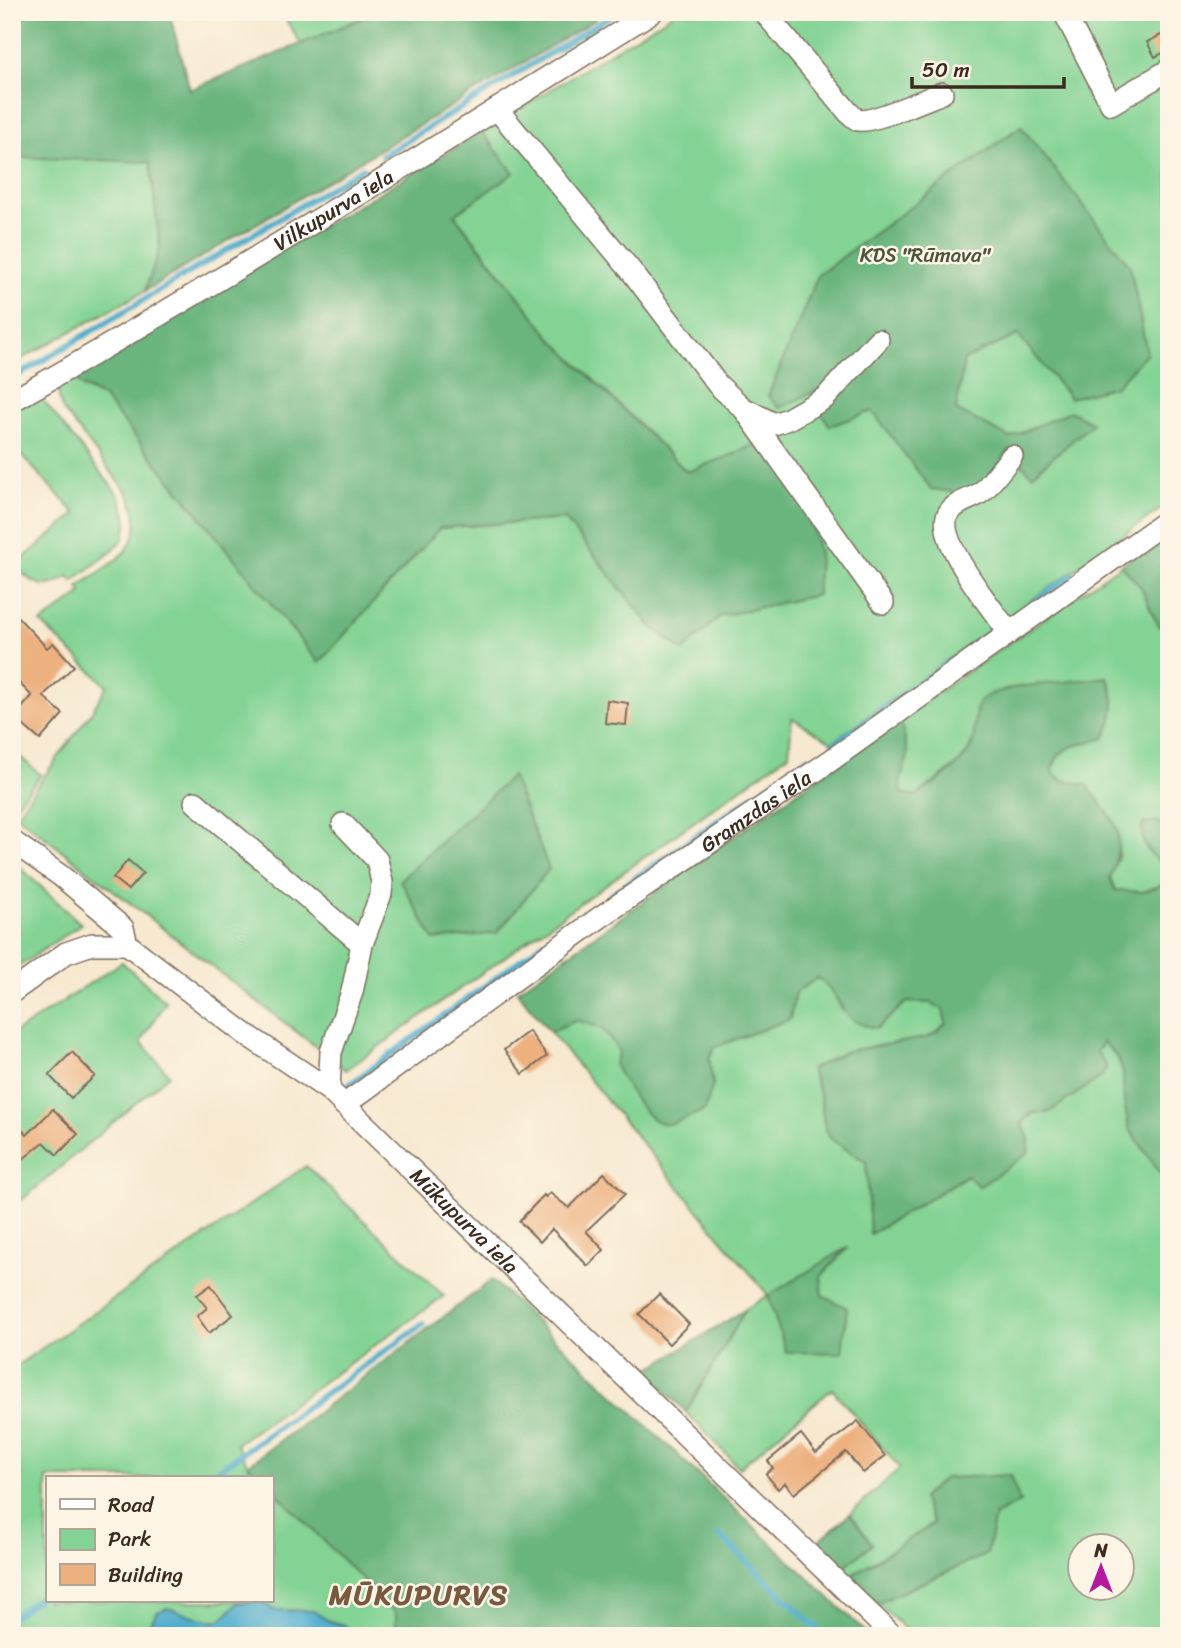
<svg xmlns="http://www.w3.org/2000/svg" width="1181" height="1648" font-family="Sriracha,sans-serif">
<style>
.green{fill:#83d394;stroke:#5f7e59;stroke-width:2;fill-rule:evenodd}
.forest{fill:#6ab57e;stroke:#52704e;stroke-width:2}
.water{fill:#4eadcd;stroke:#446c76;stroke-width:2}
.lines{fill:none;stroke-linecap:round;stroke-linejoin:round}
.stream{stroke:#4eadcd;stroke-width:6}
.building{fill:#edb17f}
.minor-casing{stroke:#7d6d5c;stroke-width:24}
.minor{stroke:#fff;stroke-width:21}
.labels{text-anchor:middle;dominant-baseline:central;stroke-width:5;stroke-linejoin:round;paint-order:stroke}
.street-label{font-size:21px;fill:#3b2a1e;stroke:#fcf5e5}
.park-label{font-size:21px;fill:#4d543c;stroke:#fcf5e5}
.district-label{font-size:28px;font-weight:bold;letter-spacing:2px;fill:#795940;stroke:#fcf5e5}
</style>
<rect width="100%" height="100%" fill="#fcf5e5"/>
<filter id="ink" filterUnits="userSpaceOnUse"><feTurbulence type="fractalNoise" baseFrequency=".0143" numOctaves="2"/><feDisplacementMap in="SourceGraphic" scale="14" xChannelSelector="R" yChannelSelector="G"/><feConvolveMatrix kernelMatrix="1 2 1 2 8 2 1 2 1" color-interpolation-filters="sRGB"/></filter>
<filter id="wash" filterUnits="userSpaceOnUse"><feTurbulence type="fractalNoise" baseFrequency=".00686" numOctaves="4" result="noise"/><feDisplacementMap in="SourceGraphic" scale="28" xChannelSelector="R" yChannelSelector="G"/><feGaussianBlur stdDeviation="1.57" result="paint"/><feColorMatrix in="noise" values="0 0 0 0 0 0 0 0 0 0 0 0 0 0 0 0 0 1.4 0 .05"/><feComposite in="paint" operator="in"/></filter>
<g filter="url(#wash)">
<rect width="100%" height="100%" fill="#f7e9d0"/>
<path class="green" d="M281,12h96l-76,32z
M676,12h493v491l-337,239 -40,-24 -3,36 -443,316 -330,-255 76,-104 15,-25 -66,-63 41,-30 -4,-6c35,-25 75,-42 51,-92l-66,-85c-11,-26 0,-31 21,-43l-1,21 21,10 215,265 121,-135 125,-9 85,106 33,26 37,-35 97,-21 -52,-156 -28,14 -50,19 -135,-133 -98,-125 59,-41 -31,-41z
M12,157l138,4 10,87 -15,43 -133,73z
M38,394l82,103 6,18 1,11 -4,13 -12,13 -38,29 -5,-5c-24,18 -34,7 -54,-10l62,-52 -64,-69v-36z
M1121,565l20,22 17,38 11,7v197l-13,-8 -9,29 20,18 1,15 -25,9 -28,-2 -5,-12 9,-25 -32,-68 -26,-5 -9,-9c6,-28 28,-26 52,-33 11,-17 13,-43 3,-61l-26,5 -105,27 -1,28 -6,13 -9,12 -44,34 -14,-2 -2,-12 8,-27 -8,-36z
M12,750l29,25 -28,34 -1,-1z
M12,860l69,64 -69,47z
M122,962l44,40 -25,40 28,33 -157,133v-173z
M817,978l12,7 13,25 35,18 29,-26 25,1 12,6 3,14 -9,9 -11,6 -79,13 -36,18 9,26 5,33 6,11 35,23 4,72 159,-95 -7,-15 75,-72 6,-11 15,17 6,16v27l5,27 40,58v438l-14,12h-243l-35,-33 110,-49 8,-39 -62,9 -84,53 -8,-8 31,-25 -22,-30 50,-46 -68,-79 -93,79 -53,-56 60,-103 22,-14 -218,-263 27,-12 26,9 16,22 94,34 -4,-27 6,-11 75,-28 5,-26zM846,1250l-25,26 1,19 -54,1zM1080,1546h42v42h-42z
M306,1166l138,130 -208,148 12,21 13,13h-214v123h224v-123l227,-161 332,319h-818v-267z"/>
<path class="forest" d="M14,12h155l21,78 187,-78h214l5,7 -451,272 15,-43 -10,-86 -138,-5z
M1021,126l109,140 17,87 -31,33 -46,12 -52,-63 -54,25 -8,50 54,28 60,-27 23,12 -61,52 -23,-25 -33,45 -45,-6 -59,-78 -42,15 -10,-15 2,-23 -43,20 -11,-12 50,-121z
M482,132l32,41 -60,42 98,124 135,133 50,-19 28,-14 39,58 15,55 -2,43 -97,21 -37,35 -33,-26 -85,-106 -125,9 -121,135 -215,-265 -25,-14v-8l5,-9z
M1169,531v101l-11,-7 -17,-38 -20,-22z
M1107,677c10,18 8,44 -3,61 -24,7 -46,5 -52,33l9,9 26,5c28,39 42,43 23,93l5,12 28,2 25,-9 -1,-15c-16,-14 -28,-20 -24,-44l13,-3 13,8v357l-40,-58 -5,-27 -1,-28 -5,-15 -15,-16 -6,10 10,15 -6,10 -53,36h-16l-10,10 7,16 -1,14 -49,34 -12,-12 -97,59 -4,-72 -35,-23 -6,-11 -5,-33 -9,-26 36,-18 79,-13 11,-6 9,-9 -3,-14 -12,-6 -24,-1 -30,26c-40,-4 -33,-34 -60,-50l-22,15 -5,26 -75,28 -6,11 4,27 -8,25c-11,4 -25,12 -37,14 -22,2 -44,-43 -54,-60l5,-13 -16,-22 -26,-9 -27,12 -33,-41 383,-272 8,36 -8,27 2,11 14,3c19,-14 45,-28 55,-50 7,-14 -1,-40 14,-49 25,-14 91,-15 122,-20z
M512,776l37,93 -52,64 -63,7 -34,-60z
M848,1247l-27,29 1,19 25,13 -5,45 -56,-1 -18,-56z
M492,1280l378,356h-474v-23l-125,-125v-10h-10l-13,-13z
M746,1309l-60,103 -40,-41z
M1010,1475l10,27 -25,13 -8,39 -110,49 -28,-26 84,-53 -11,-26 22,-20z
M850,1514l22,30 -31,25 -26,-25z"/>
<path class="water" d="M260,1601l14,9 39,1 16,10 15,4 13,11h-208v-10l8,-14 10,-4 47,14 8,-3 16,-16z"/>
<g class="lines">
<path class="stream" d="M382,156l235,-144
M12,379l351,-211
M1017,614l56,-39
M834,744l155,-110
M611,895l197,-137
M345,1088l237,-173
M207,1478l216,-154
M719,1535l106,101
M12,1617l35,-25"/>
</g>
<g id="blocks">
<path class="building" d="M1169,31v19l-14,7 -8,-15z
M12,611l35,37 6,-5 21,23 -31,30 20,18 -23,26 -26,-23 18,-21 -20,-20z
M607,700l21,3 -2,22 -21,-2z
M128,860l15,13 -15,17 -15,-12z
M529,1031l18,25 -24,18 -19,-24z
M72,1052l23,24 -24,22 -22,-23z
M53,1109l25,25 -21,21 -13,-13 -32,26v-50l15,17z
M604,1173l21,21 -39,37 18,19 -16,16 -36,-37 -12,13 -21,-21 25,-26 2,2 4,-4 19,15z
M211,1285l22,30 -24,18 -12,-17 10,-8 -10,-13z
M659,1294l30,30 -20,20 -30,-30z
M858,1421l27,35 -22,17 -17,-21 -52,42 -9,-11 -7,6 -12,-15 7,-6 -5,-7 33,-27 15,19z"/>
</g>
</g>
<g filter="url(#ink)">
<use href="#blocks" fill-opacity="0" stroke="#7d6d5c" stroke-width="2"/>
<g class="lines">
<g class="minor-casing">
<g id="minor">
<path d="M764,12l85,101c3,2 5,5 9,7 13,4 70,-22 84,-27"/>
<path d="M1064,12l47,92 58,-34"/>
<path d="M497,109l135,163 86,113 26,24 139,194"/>
<path id="s1" d="M12,401c217,-124 428,-256 640,-389"/>
<path d="M749,411l25,13 14,-5 37,-21 53,-58"/>
<path d="M1009,632c-16,-21 -74,-93 -61,-118 8,-14 26,-14 36,-24 10,-11 19,-23 28,-34"/>
<path d="M195,802l167,142"/>
<path id="s2" d="M12,841l49,35 62,52 4,16 117,89 85,57 564,546"/>
<path d="M12,992l54,-39 26,-9h35"/>
<path d="M329,1090l2,-38 21,-60 10,-48 19,-50 1,-12 -5,-22 -34,-36"/>
<path id="s3" d="M344,1105l255,-187 231,-157 339,-242"/>
</g>
</g>
<use href="#minor" class="minor"/>
</g>
</g>
<g class="labels">
<g class="street-label">
<text stroke="none"><textPath href="#s1" startOffset="374">Vilkupurva iela</textPath></text>
<text stroke="none"><textPath href="#s3" startOffset="506">Gramzdas iela</textPath></text>
<text stroke="none"><textPath href="#s2" startOffset="595">Mūkupurva iela</textPath></text>
</g>
<g class="park-label">
<text x="925" y="255">KDS "Rūmava"</text>
</g>
<g class="district-label">
<text x="419" y="1594">MŪKUPURVS</text>
</g>
</g>
<rect width="1181" height="1648" fill="none" stroke="#fcf5e5" stroke-width="42"/>
<rect x="46" y="1476" width="228" height="126" fill="#fcf5e5" stroke="#afa495" stroke-width="2"/>
<rect x="60" y="1499" width="35" height="10" fill="#ffffff" stroke="#afa495" stroke-width="2"/>
<text x="108" y="1512" font-size="21" fill="#3b2a1e">Road</text>
<rect x="60" y="1529" width="35" height="21" fill="#83d394" stroke="#afa495" stroke-width="2"/>
<text x="108" y="1546" font-size="21" fill="#3b2a1e">Park</text>
<rect x="60" y="1564" width="35" height="21" fill="#edb17f" stroke="#afa495" stroke-width="2"/>
<text x="108" y="1582" font-size="21" fill="#3b2a1e">Building</text>
<g transform="translate(1101 1567)"><circle r="33" fill="#fcf5e5" stroke="#afa495" stroke-width="2"/>
<path d="M0-5L12 26L0 18L-12 26Z" fill="#b5179e"/>
<text y="-10" font-size="19" font-weight="bold" text-anchor="middle" fill="#3b2a1e">N</text>
</g>
<path d="M912 77v10h152v-10" fill="none" stroke="#3b2a1e" stroke-width="3.5"/>
<text x="922" y="77" font-size="21" fill="#3b2a1e" stroke="#fcf5e5" stroke-width="5" paint-order="stroke">50 m</text>
</svg>
